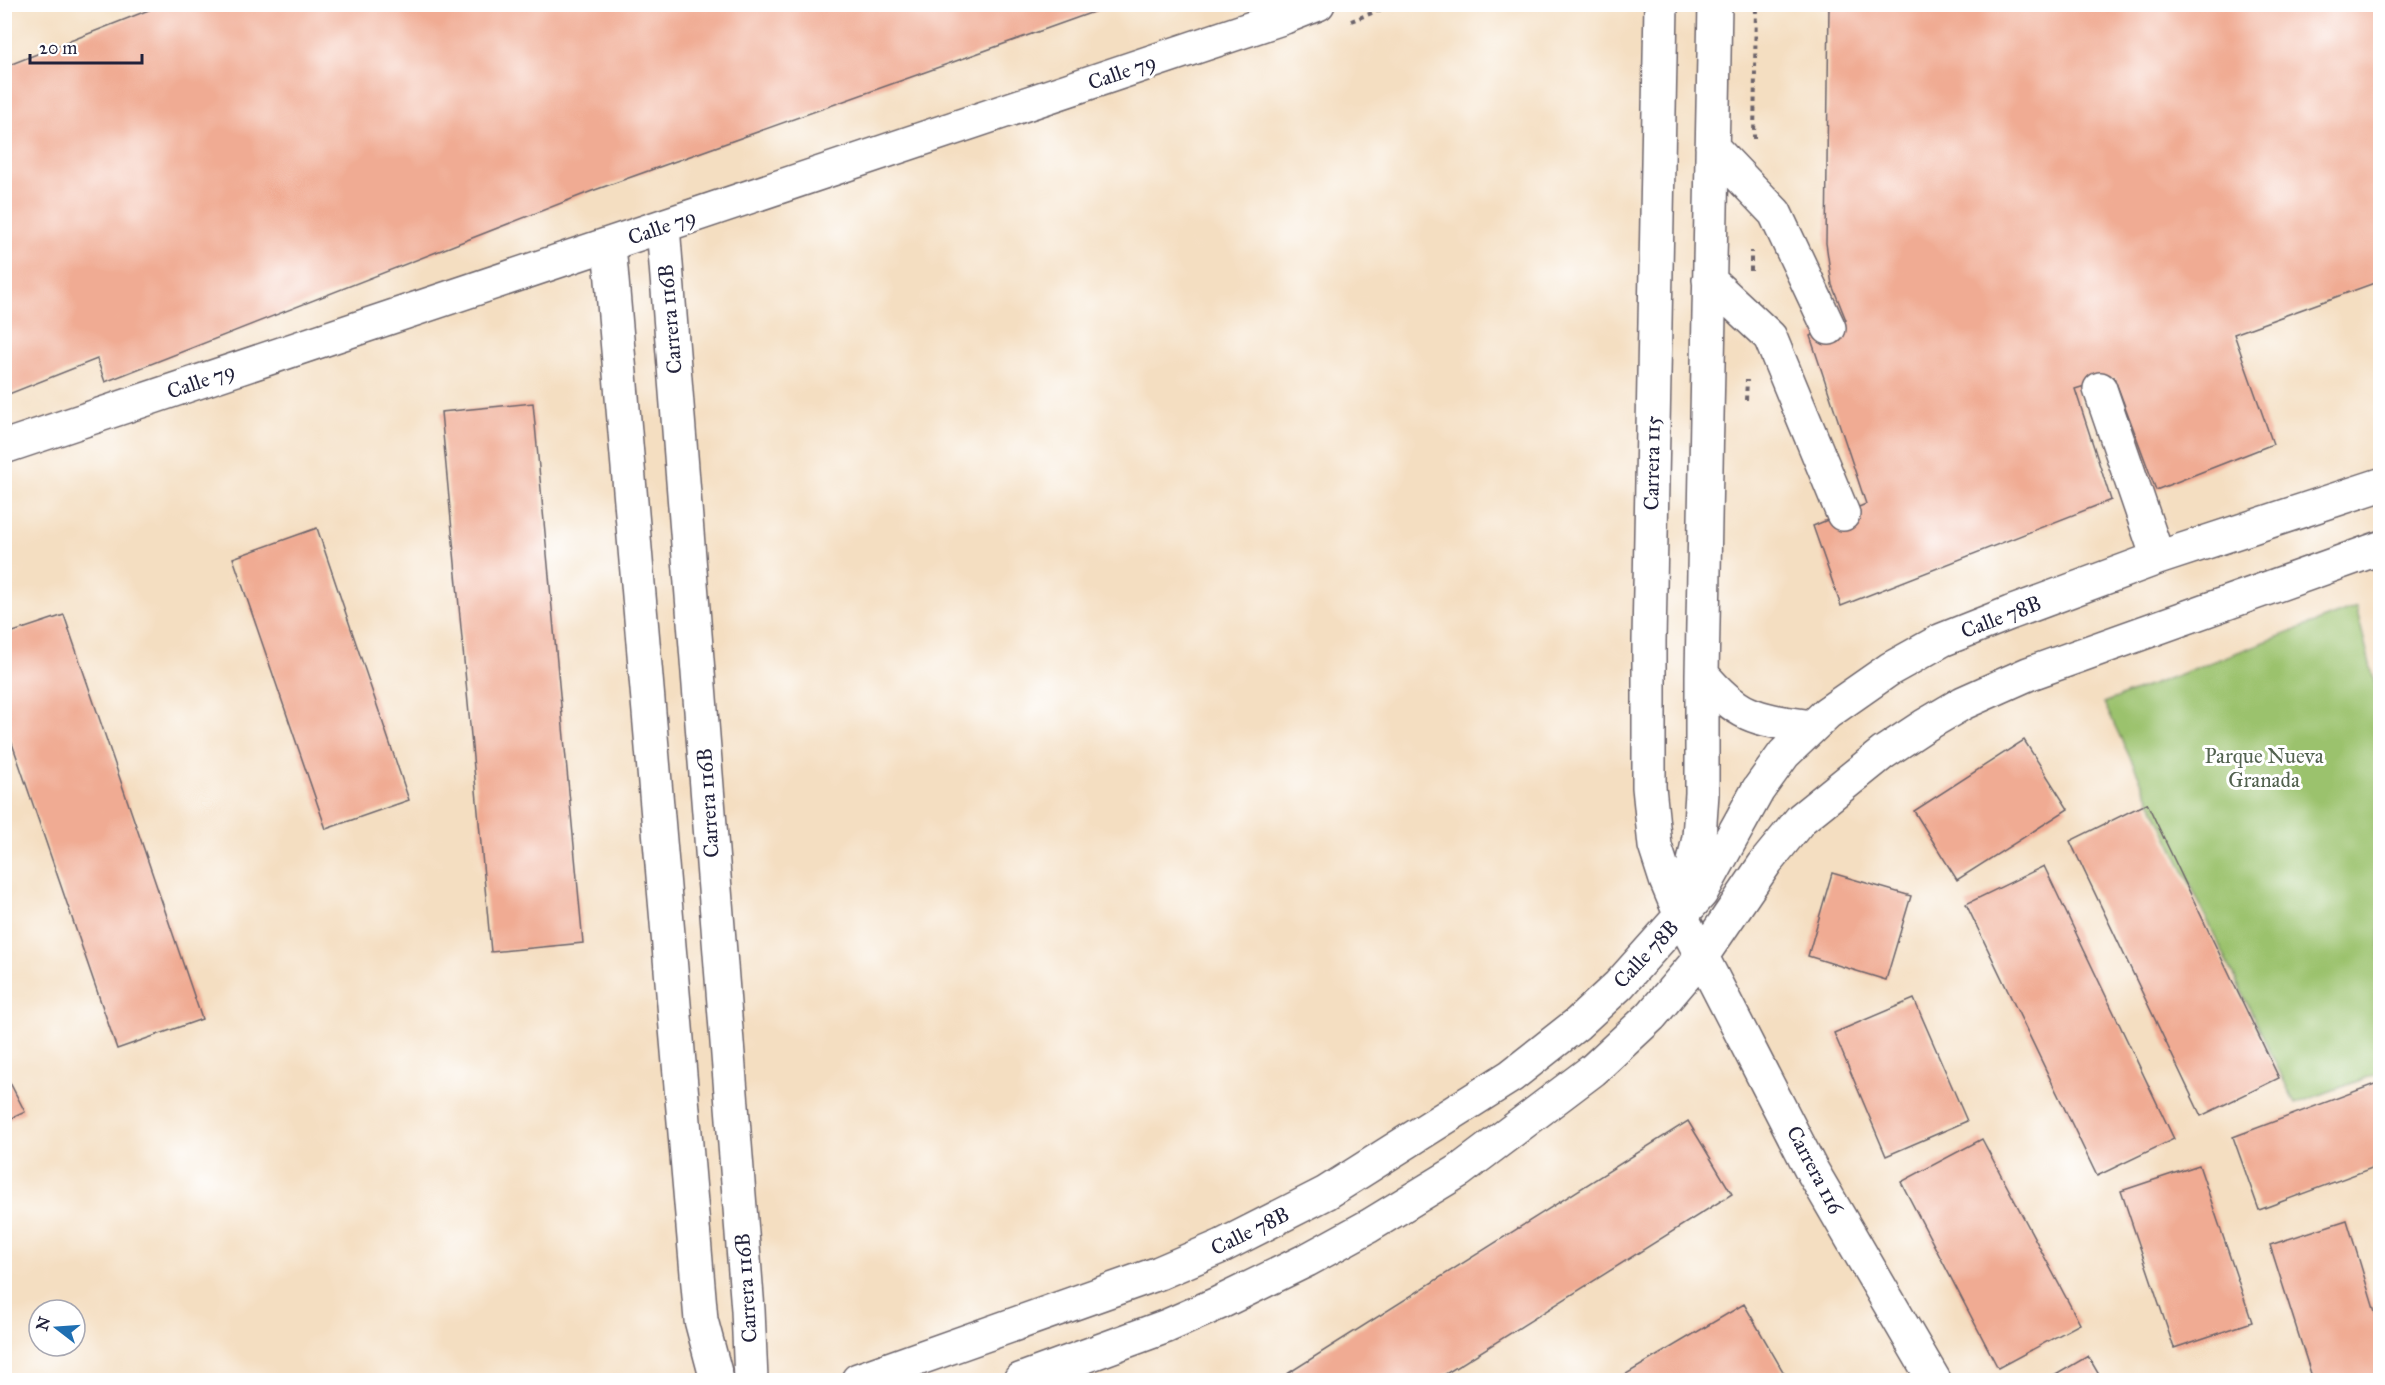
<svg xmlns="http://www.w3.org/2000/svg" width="2385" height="1385" font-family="'IM FELL Great Primer',serif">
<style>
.green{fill:#9bc26d;stroke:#5e7254;stroke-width:1.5}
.building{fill:#f0ab93}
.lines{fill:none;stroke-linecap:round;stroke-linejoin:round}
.minor-casing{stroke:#6c646a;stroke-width:36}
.path{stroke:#6c646a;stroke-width:4;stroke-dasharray:4.5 4.5;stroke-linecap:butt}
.minor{stroke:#fff;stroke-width:33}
.labels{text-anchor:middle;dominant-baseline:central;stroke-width:6;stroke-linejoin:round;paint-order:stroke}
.street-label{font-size:21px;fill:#22223b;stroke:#fff}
.park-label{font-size:21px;fill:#52624f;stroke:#fff}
</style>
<rect width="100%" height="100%" fill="#fff"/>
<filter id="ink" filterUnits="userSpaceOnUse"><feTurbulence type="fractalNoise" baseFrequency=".0167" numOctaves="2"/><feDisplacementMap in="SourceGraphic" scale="12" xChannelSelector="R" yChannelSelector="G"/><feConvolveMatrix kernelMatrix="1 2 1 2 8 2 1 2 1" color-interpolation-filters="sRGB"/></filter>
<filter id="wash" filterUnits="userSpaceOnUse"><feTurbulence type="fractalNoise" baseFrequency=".008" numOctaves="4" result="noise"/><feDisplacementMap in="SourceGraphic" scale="24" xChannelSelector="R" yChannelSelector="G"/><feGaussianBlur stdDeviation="1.35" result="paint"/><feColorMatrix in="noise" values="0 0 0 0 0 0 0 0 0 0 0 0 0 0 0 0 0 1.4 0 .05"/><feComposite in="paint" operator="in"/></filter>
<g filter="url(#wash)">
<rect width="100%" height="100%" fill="#f4dec1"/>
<path class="green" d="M2356,607l24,98v368l-85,31 -191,-401z"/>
<g id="blocks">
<path class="building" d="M164,4h949v1l-521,186 -487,191 -8,-23 -93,37v-329z
M1829,4h551v277l-146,53 39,110 -117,46 -42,-113 -39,12 36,111 -270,106 -28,-80 53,-22 -56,-168 36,-16 -14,-35 -6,-42z
M533,403l50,540 -92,9 -50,-540z
M317,528l92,272 -83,29 -93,-271z
M64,615l138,404 -85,30 -113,-329v-85z
M2024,740l44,69 -111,71 -43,-69z
M2147,803l132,275 -78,38 -131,-275z
M2044,866l130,273 -77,37 -131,-272z
M1832,873l79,23 -25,84 -78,-24z
M1914,999l53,122 -81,35 -52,-123z
M4,1071l21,41 -21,10z
M2380,1082v83l-121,45 -26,-73z
M1688,1121l44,73 -296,186h-145l-4,-6z
M1982,1139l98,185 -82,44 -97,-186z
M2199,1165l53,157 -78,26 -53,-157z
M2347,1220l33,109v51h-67l-43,-135z
M1744,1304l44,76h-172z
M2088,1356l14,24h-55z"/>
</g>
</g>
<g filter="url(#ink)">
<use href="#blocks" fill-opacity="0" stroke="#6c646a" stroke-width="1.5"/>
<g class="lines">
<g class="minor-casing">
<path id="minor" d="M1661,4l-12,637v146l6,59 11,34 15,36 129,251 124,213
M1712,147l63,66 54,115
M663,226l85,1084 3,70
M609,245l92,1075 16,60
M1709,280l61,57 73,177
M2100,389l58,169
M4,447l1281,-430 33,-13
M1702,674c37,44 54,45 109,53
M1687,897l12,-60 3,-44v-119l13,-670
M858,1380l301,-107 63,-27 104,-53 185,-117 66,-52 42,-39 82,-92 57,-103 26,-36 43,-41 63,-44 52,-29 68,-27 148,-55 222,-73
M1020,1380l147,-54 52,-23 88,-43 62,-34 90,-55 134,-101 58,-54 51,-60 64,-94 35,-43 82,-66 41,-27 39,-23 65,-29 352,-126"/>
</g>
<path class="path" d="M1351,21l44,-17
M1754,139l2,-135
M1751,271v-20
M1746,400l1,-20"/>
<use href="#minor" class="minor"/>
</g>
</g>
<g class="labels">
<g class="street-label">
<text transform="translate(1122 72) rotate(-19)">Calle 79</text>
<text transform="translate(662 227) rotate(-19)">Calle 79</text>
<text transform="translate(670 319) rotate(-95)">Carrera 116B</text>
<text transform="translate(201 381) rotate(-19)">Calle 79</text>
<text transform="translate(1652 463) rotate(-89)">Carrera 115</text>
<text transform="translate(2001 617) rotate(-21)">Calle 78B</text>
<text transform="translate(708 803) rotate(-94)">Carrera 116B</text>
<text transform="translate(1646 954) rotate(-47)">Calle 78B</text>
<text transform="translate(1815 1170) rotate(62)">Carrera 116</text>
<text transform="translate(1250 1231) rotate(-26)">Calle 78B</text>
<text transform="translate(746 1288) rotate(-94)">Carrera 116B</text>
</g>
<g class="park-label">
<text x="2264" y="756">Parque Nueva<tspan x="2264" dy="24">Granada</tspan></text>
</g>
</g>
<rect width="2385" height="1385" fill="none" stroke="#fff" stroke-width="24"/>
<g transform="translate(57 1328) rotate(287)"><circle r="28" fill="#ffffff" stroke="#a7a7b1" stroke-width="1.5"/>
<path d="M0-4.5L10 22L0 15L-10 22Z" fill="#1f6fb2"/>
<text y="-9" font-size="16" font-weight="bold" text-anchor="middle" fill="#22223b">N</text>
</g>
<path d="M30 54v9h112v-9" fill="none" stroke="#22223b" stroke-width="3"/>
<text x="39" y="54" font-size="18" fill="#22223b" stroke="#ffffff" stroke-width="4.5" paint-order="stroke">20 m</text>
</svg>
